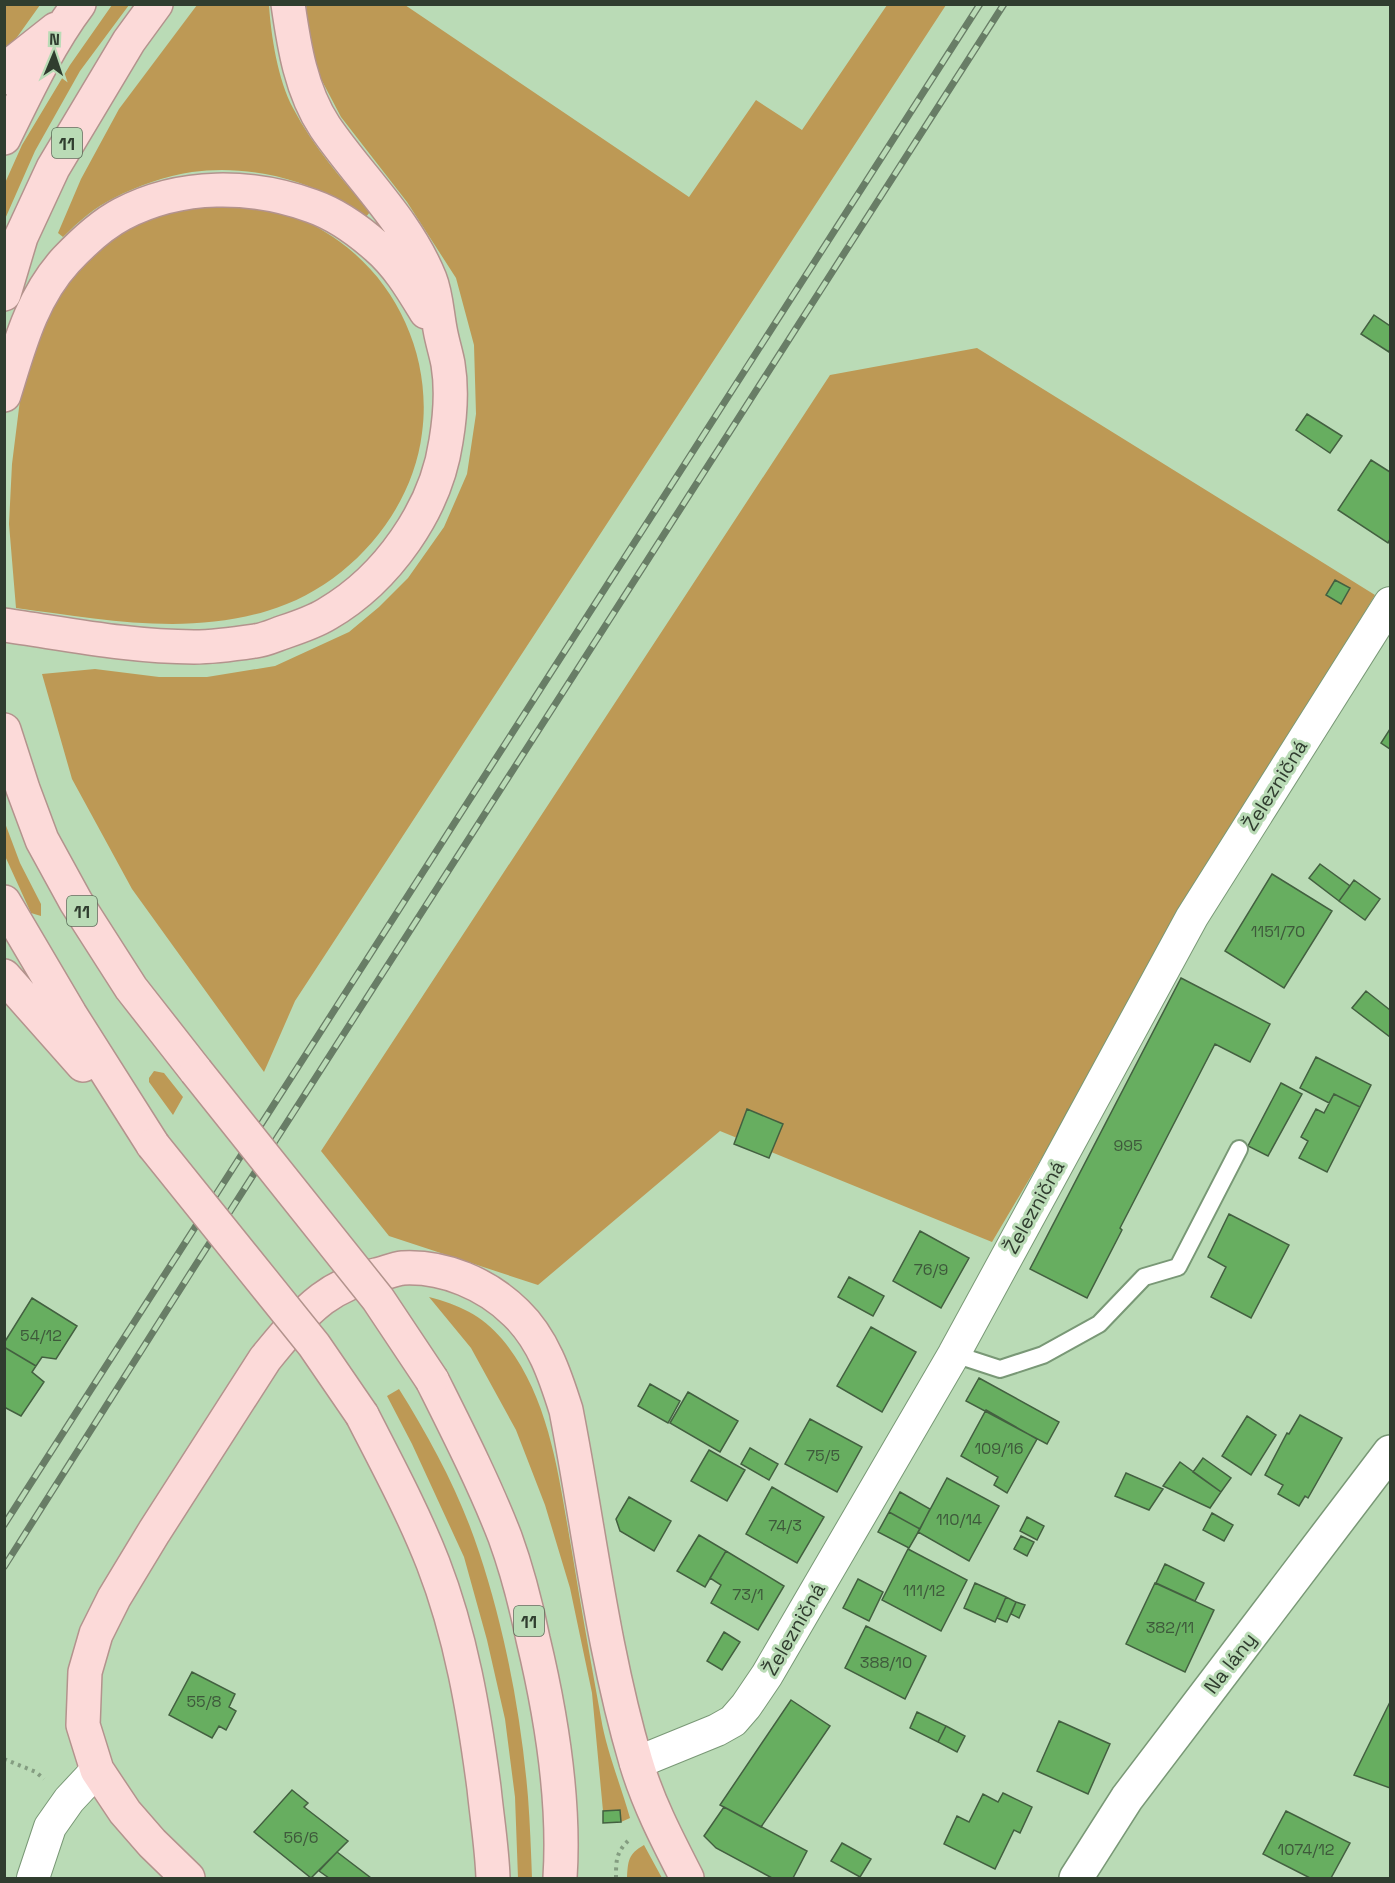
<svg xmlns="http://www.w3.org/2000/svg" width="1395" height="1883" font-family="'Space Grotesk',sans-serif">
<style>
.green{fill:#bd9955}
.building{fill:#67ae60;stroke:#436040;stroke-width:1.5}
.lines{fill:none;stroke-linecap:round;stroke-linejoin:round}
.service-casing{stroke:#799876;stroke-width:20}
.minor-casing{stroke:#799876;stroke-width:34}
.tertiary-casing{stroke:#799876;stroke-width:36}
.primary-casing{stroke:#b3938d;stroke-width:36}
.path{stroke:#849d81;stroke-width:4;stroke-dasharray:3 4.5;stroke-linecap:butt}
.service{stroke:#fff;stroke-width:16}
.minor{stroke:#fff;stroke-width:32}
.tertiary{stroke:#fff;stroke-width:33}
.primary{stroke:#fcdad9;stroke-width:33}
.rail-casing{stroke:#687d66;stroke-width:7}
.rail{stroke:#badbb6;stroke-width:4.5;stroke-dasharray:14;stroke-linecap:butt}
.primary-bridge-casing{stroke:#b3938d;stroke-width:36;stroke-linecap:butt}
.primary-bridge{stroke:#fcdad9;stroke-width:33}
.labels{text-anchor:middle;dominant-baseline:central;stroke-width:6;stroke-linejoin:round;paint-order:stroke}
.number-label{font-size:16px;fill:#3e593b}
.shield{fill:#badbb6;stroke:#596c58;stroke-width:1.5}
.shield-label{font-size:18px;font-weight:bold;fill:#303d2f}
.street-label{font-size:20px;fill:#303d2f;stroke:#badbb6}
</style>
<rect width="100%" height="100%" fill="#badbb6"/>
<path class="green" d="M5,5h35l-35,49z
M112,5h17l-49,66 -45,80 -30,68v-36l17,-38 48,-80z
M197,5h72c2,31 9,75 24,103 20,39 49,71 77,104l-5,6c-9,-6 -17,-13 -26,-18 -43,-24 -99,-35 -147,-28 -26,4 -55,14 -78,26 -19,9 -36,24 -51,39l-5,-4 23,-54 38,-70z
M306,5h99l284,192 67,-97 46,30 85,-125h59l-651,996 -31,71 -132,-183 -60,-110 -30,-105 53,-5 64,8h48l68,-11 74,-34 30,-25 29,-29 36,-51 23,-53 9,-60 -2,-69 -18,-67 -49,-76 -66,-85 -21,-40 -12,-47z
M201,203c16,1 33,2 50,3 7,0 15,0 22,1 6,1 12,5 17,7 24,10 46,23 65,40 50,44 76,113 67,179 -10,82 -76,155 -155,178 -82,25 -168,8 -251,-3l-7,-84 3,-60 10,-80 33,-85 23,-32 28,-24 26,-17 32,-14z
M977,348l398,247 -383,647 -272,-111 -182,154 -149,-49 -68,-85 509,-776z
M5,823l15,40 21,41v12l-10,-3 -26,-57z
M154,1071l10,2 19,24 -10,18 -24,-33v-4z
M429,1297c30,8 53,18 73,42 49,59 57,141 70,213 9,55 19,111 29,166 5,31 20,68 29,100l-9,4 -1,-12 -17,1 -11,-118 -22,-105 -25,-83 -29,-75 -45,-82z
M399,1389c32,51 61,105 80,163 26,78 42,162 49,245 2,27 3,54 4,81h-14l-3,-81 -10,-78 -18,-79 -23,-83 -52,-113 -25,-48z
M644,1845l18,33h-35c1,-17 1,-24 17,-33z"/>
<path class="building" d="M1374,315l16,11v23l-1,3 -28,-18z
M1307,414l35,22 -12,17 -34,-23z
M1371,460l19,12v67l-2,4 -50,-33z
M1335,580l15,8 -9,16 -15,-9z
M1390,729v20l-9,-6z
M1320,864l30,22 -11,15 -30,-23z
M1272,874l60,37 -48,77 -59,-37z
M1354,880l26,19 -15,21 -26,-19z
M1181,978l89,46 -20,38 -35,-18 -95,184 2,2 -35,68 -57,-29z
M1366,991l24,19v27l-38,-29z
M1316,1057l55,28 -11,22 -26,-13 -5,9 -29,-15z
M1281,1083l21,11 -34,62 -20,-10z
M1334,1094l26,13 -33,65 -28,-14 9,-17 -7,-4 15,-28 8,4z
M747,1109l36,15 -14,34 -35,-14z
M1229,1214l60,31 -38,73 -40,-21 15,-30 -18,-10z
M920,1231l49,27 -28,50 -48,-27z
M849,1277l35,19 -11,20 -35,-19z
M32,1298l45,28 -21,33 -14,-2 -6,9 -32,-19v-4z
M871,1327l45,25 -34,60 -45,-26z
M4,1347l32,19 -4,6 12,10 -23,34 -17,-9z
M979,1378l80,44 -12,22 -81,-43z
M650,1384l30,17 -12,22 -30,-17z
M688,1392l50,29 -18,31 -50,-29z
M986,1410l51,29 -30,54 -13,-8 4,-8 -37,-21z
M1300,1415l42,23 -34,60 -3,-2 -6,10 -21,-12 5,-9 -18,-10 22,-42 2,1z
M1247,1416l29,19 -25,40 -29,-19z
M810,1419l52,28 -25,45 -52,-28z
M750,1448l28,16 -9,16 -28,-16z
M709,1450l36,20 -18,31 -36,-20z
M1203,1458l28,20 -10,14 -28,-20z
M1180,1462l41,30 -11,16 -47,-22z
M1126,1473l37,16 -14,21 -34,-14z
M947,1478l52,28 -30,55 -51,-29z
M772,1487l52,30 -27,46 -51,-29z
M900,1492l30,17 -10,20 -31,-17z
M629,1497l42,24 -17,30 -34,-20 -4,-12z
M889,1512l31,17 -11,19 -31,-16z
M1212,1513l21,12 -9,16 -21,-11z
M1027,1517l17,9 -7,14 -17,-9z
M699,1535l27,16 -21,36 -28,-16z
M1021,1536l13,6 -7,14 -13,-7z
M908,1549l59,31 -26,51 -59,-31z
M726,1551l58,35 -26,44 -47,-27 10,-18 -11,-7z
M1165,1564l39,19 -9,18 -39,-18z
M858,1579l25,13 -14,29 -26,-13z
M975,1583l31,14 -11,25 -31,-14z
M1155,1583l59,27 -29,62 -59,-28z
M1006,1597l10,5 -9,20 -10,-4z
M1016,1602l9,3 -6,13 -8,-4z
M866,1626l60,30 -21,43 -60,-31z
M724,1632l16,10 -18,28 -15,-9z
M192,1672l43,22 -6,13 7,4 -10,19 -7,-4 -7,12 -43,-23z
M791,1700l39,26 -69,101 -41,-22z
M1390,1702v86l-36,-13z
M917,1712l29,14 -8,16 -28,-14z
M1059,1721l51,23 -22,50 -51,-23z
M946,1726l19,10 -8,16 -19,-10z
M292,1790l16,13 -4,4 44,34 -37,37 -57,-46z
M1003,1793l29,14 -12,26 -6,-3 -19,39 -51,-25 13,-28 12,6 14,-28 15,8z
M724,1807l83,44 -14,27h-21l-56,-30 -12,-12z
M620,1810l1,12 -18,1v-12z
M1286,1811l64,32 -19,35h-21l-47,-24z
M842,1843l29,16 -11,18 -29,-16z
M337,1852l34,26h-42l-10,-7z"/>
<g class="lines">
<g class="service-casing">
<path id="service" d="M954,1354l46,15 43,-14 56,-31 45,-47 34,-10 61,-118"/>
</g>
<g class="minor-casing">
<path id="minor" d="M636,1763l81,-33 16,-9 13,-15 21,-31 187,-321 238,-437 198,-314
M33,1878l17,-51 19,-27 28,-30"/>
</g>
<g class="tertiary-casing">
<path id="tertiary" d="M1076,1878l51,-80 263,-346"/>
</g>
<g class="primary-casing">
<path id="primary" d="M4,78l9,-15 43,-34
M4,138c21,-43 46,-96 75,-134
M4,294l17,-57 32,-69 76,-127 27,-37
M4,395c15,-48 27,-97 62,-135 16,-17 35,-35 56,-46 59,-31 129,-30 190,-8 23,8 47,25 65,41 21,18 35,42 49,65
M4,625c63,9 126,22 190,22 19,0 41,-3 61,-6 10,-1 20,-6 29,-9 15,-5 30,-10 43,-18 60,-35 109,-104 119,-173 4,-24 6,-53 2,-77 -2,-11 -6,-23 -8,-35 -3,-16 -4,-35 -10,-50 -23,-58 -71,-102 -105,-152 -24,-36 -31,-81 -37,-123
M4,730l19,59 19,51 34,62 55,86 65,83
M4,902l66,112 83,131
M4,976l79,89
M432,1380c26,52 52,103 73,157 12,33 21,68 28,102 18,75 32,162 27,239
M362,1415c25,49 51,97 71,148 28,72 41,149 51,225 3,30 8,60 9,90
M188,1878l-36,-35 -27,-31 -28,-42 -14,-45 2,-53 11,-38 18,-36 40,-66 111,-173c17,-21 36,-44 57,-60 16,-12 35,-20 54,-24 9,-2 18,-6 27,-7 41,-2 84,16 113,45 27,26 39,62 50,97 23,117 36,237 70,352 12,41 32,79 51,116"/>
</g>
<path class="path" d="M4,1759l32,13 8,7
M616,1878c0,-18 0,-26 14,-39"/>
<use href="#service" class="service"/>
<use href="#minor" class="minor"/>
<use href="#tertiary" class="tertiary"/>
<use href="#primary" class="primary"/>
<g class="rail-casing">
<path id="rail" d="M4,1525l976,-1521
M4,1567l189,-298 811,-1265"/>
</g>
<use href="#rail" class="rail"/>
<g class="primary-bridge-casing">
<path id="primary-bridge" d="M196,1071l182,228 54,81
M153,1145l161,200 48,70"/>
</g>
<use href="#primary-bridge" class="primary-bridge"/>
</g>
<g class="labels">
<g class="number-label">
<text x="1278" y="931">1151/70</text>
<text x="1128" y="1145">995</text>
<text x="931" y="1269">76/9</text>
<text x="41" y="1335">54/12</text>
<text x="999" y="1448">109/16</text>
<text x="823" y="1455">75/5</text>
<text x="959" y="1519">110/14</text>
<text x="785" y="1525">74/3</text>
<text x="924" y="1590">111/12</text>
<text x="748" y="1594">73/1</text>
<text x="1170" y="1627">382/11</text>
<text x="886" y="1662">388/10</text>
<text x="204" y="1701">55/8</text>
<text x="301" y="1837">56/6</text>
<text x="1306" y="1849">1074/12</text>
</g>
<g class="shield">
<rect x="52" y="128" width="30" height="30" rx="4.5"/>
<rect x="67" y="896" width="30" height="30" rx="4.5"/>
<rect x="514" y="1606" width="30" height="30" rx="4.5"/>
</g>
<g class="shield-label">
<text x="67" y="143">11</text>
<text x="82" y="911">11</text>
<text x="529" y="1621">11</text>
</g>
<g class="street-label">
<text transform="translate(1275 785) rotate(-58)">Železničná</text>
<text transform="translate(1034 1207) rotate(-61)">Železničná</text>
<text transform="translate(794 1629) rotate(-60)">Železničná</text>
<text transform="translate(1230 1663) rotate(-52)">Na lány</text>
</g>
</g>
<rect width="1395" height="1883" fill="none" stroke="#303d2f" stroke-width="12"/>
<g transform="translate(54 54) rotate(2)" stroke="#badbb6" stroke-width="4.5" paint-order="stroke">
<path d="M0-4.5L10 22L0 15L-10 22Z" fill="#303d2f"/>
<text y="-9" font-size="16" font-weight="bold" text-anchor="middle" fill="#303d2f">N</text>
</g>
</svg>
